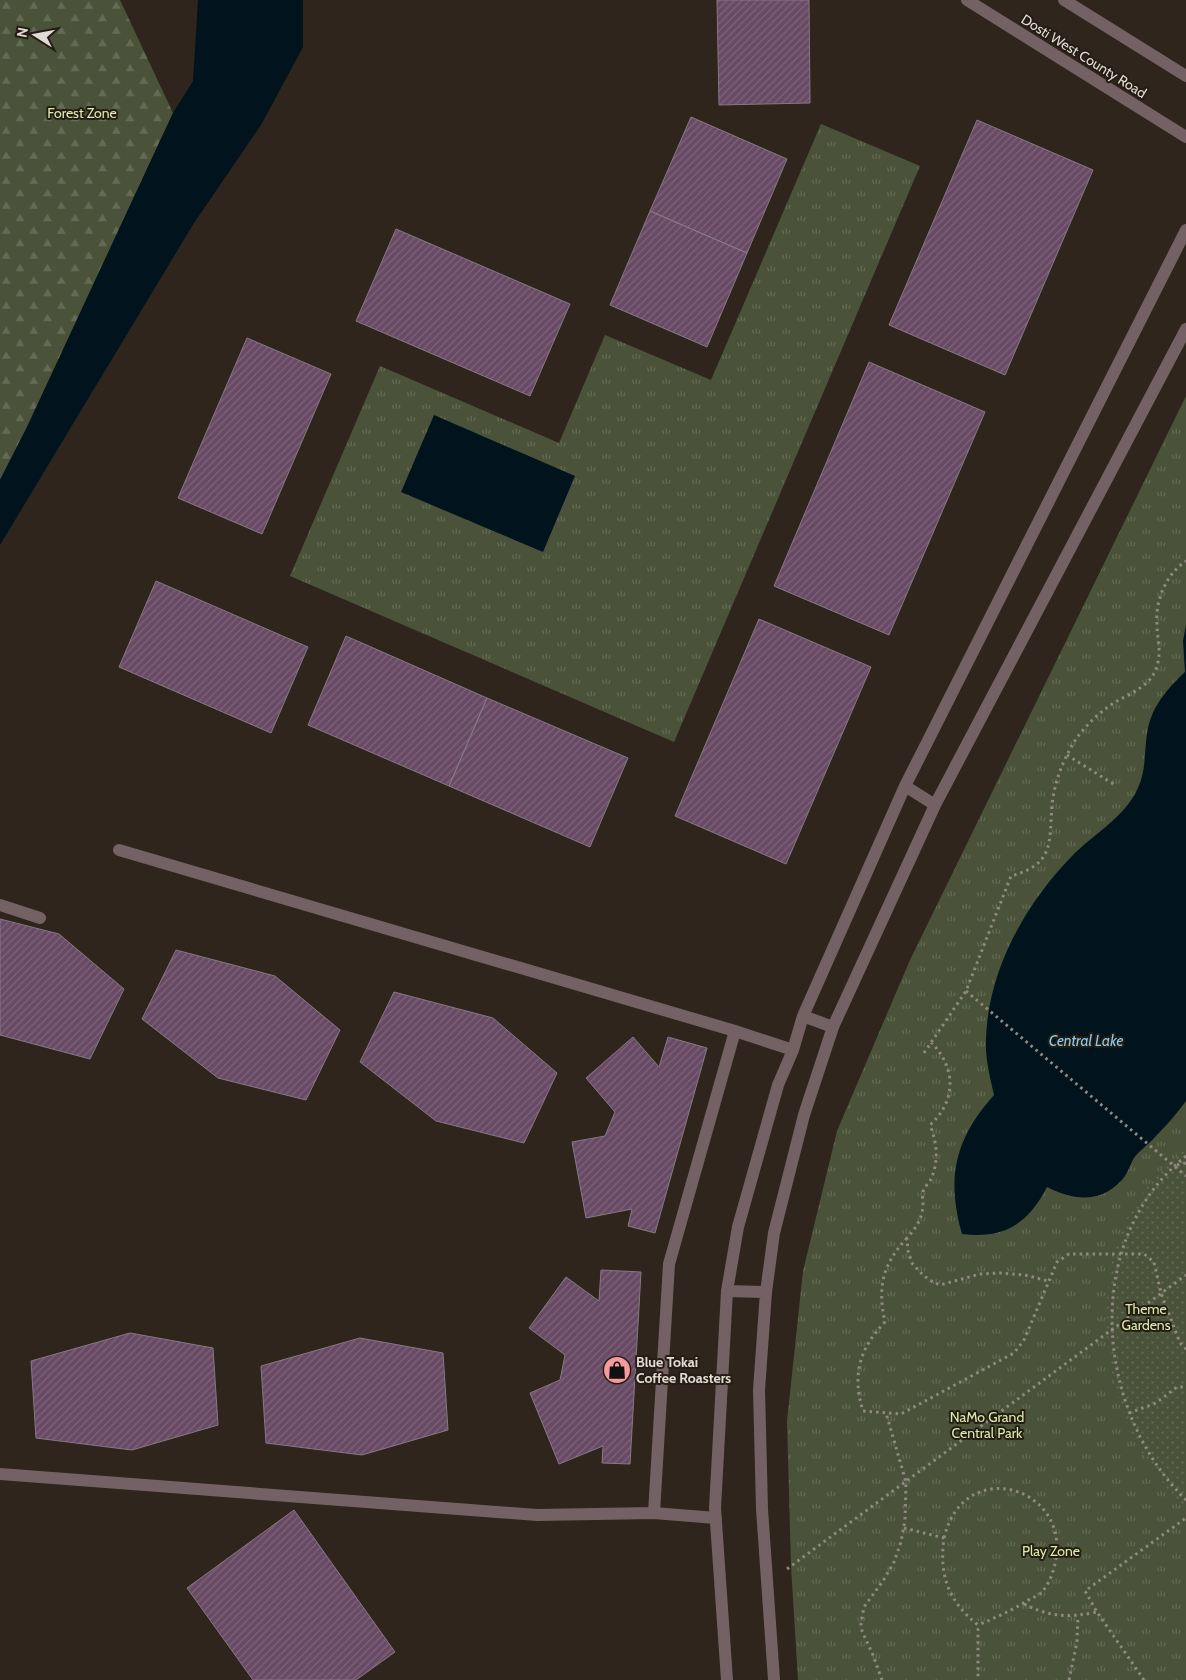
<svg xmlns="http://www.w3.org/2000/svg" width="1186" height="1680" font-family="Cabin,sans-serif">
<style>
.forest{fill:url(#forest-firs)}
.park{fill:url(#park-tufts)}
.garden{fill:url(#garden-dots)}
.water{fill:#01141e}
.building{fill:url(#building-hatch);stroke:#857984}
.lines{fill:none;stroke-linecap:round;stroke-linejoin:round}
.path{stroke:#908881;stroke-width:3;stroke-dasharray:2.5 4;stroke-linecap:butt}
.street{stroke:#746163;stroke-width:12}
.labels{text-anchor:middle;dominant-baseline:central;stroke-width:4;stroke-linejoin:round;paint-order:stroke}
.street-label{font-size:14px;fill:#e1dbd5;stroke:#251c13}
.park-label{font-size:14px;fill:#d8ecac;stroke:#251c13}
.poi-label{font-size:14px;font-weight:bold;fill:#e1dbd5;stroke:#251c13;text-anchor:start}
.water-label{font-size:15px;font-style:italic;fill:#85ccef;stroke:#251c13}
</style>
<defs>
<pattern id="forest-firs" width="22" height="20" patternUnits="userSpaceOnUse" patternTransform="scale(1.25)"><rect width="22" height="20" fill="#4a5339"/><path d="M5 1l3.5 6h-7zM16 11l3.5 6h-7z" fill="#646b55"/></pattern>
<pattern id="park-tufts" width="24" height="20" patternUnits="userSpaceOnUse" patternTransform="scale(1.25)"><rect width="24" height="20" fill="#4a5339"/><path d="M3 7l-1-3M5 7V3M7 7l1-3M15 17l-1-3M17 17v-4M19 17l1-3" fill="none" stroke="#646b55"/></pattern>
<pattern id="garden-dots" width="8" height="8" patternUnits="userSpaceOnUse" patternTransform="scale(1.25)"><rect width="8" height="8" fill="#4a5339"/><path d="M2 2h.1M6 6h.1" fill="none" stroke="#646b55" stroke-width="1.8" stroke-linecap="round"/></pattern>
<pattern id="building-hatch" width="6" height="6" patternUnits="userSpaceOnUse" patternTransform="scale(1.25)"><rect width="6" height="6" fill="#684a65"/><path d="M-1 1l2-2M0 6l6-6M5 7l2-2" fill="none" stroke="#7d647a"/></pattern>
</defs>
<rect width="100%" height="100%" fill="#2f251d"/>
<path class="forest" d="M0,0h120l53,113 -146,314 -27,53z"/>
<path class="park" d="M821,124l99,42 -246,576 -384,-166 90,-210 179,77 46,-108 106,45z
M1186,396v1284h-388l-7,-114 -4,-145 16,-150 34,-140 73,-171z"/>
<path class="garden" d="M1186,1149v360c-49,-48 -75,-108 -79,-176 -4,-77 18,-136 79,-184z"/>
<path class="water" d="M198,0h105v47l-42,78 -67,98 -194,322v-65l27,-53 146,-314 20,-32z
M434,415l141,61 -32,76 -142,-60z
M1186,625v476c-9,12 -19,24 -30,35 -7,8 -16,14 -22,22 -5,8 -6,16 -13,23 -22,23 -49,19 -74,6 -19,37 -43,52 -85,47 -16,-57 -7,-95 32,-139 -4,-18 -9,-37 -8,-56 2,-69 39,-135 87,-184 20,-20 48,-36 62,-61 13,-24 8,-41 13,-66 5,-23 20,-40 37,-56l-2,-31z"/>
<path class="building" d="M717,0h92l1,103 -91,2z
M691,117l96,42 -40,94 -97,-42z
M977,120l116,50 -88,205 -116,-50z
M650,211l97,42 -40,94 -97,-42z
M396,229l174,75 -40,92 -174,-75z
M247,338l84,36 -69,160 -84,-36z
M869,362l116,50 -96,223 -115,-49z
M156,581l152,66 -37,86 -152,-66z
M759,619l112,48 -85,197 -111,-48z
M346,636l141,62 -38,88 -141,-61z
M487,698l141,60 -38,89 -141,-61z
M0,919l59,15 65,55 -34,70 -90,-24z
M176,950l99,26 65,54 -34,70 -88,-22 -76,-59z
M394,992l99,26 64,55 -33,70 -88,-22 -76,-59z
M633,1037l26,30 9,-30 39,11 -52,185 -27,-7 4,-17 -46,9 -14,-76 33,-6 10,-24 -29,-34z
M601,1270l40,2 -11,192 -28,-1 1,-17 -44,18 -29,-71 30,-13 5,-25 -36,-27 37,-51 33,24z
M130,1333l83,15 5,77 -86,25 -96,-12 -5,-77z
M360,1338l83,15 5,77 -86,25 -96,-12 -5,-77z
M294,1510l101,142 -39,28h-103l-66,-92z"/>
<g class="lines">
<path class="path" d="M1067,755l48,30
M966,991l220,185
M931,1042c25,26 26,58 -1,83 7,18 9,36 1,54 -2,4 -7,8 -8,13 -1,3 0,8 0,11 0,15 -7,25 -16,35l1,13 4,12 8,9 9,8 11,5 40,-11 20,-1 25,2 23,6
M924,1053l42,-62 45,-115c44,-12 38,-34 41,-71 2,-19 8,-37 17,-54 9,-18 24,-33 40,-45 19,-13 44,-18 49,-44 3,-13 -1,-24 -1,-38 -2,-23 9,-50 29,-63
M1186,1156c-106,85 -91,255 0,344
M1177,1165l9,-2
M907,1238c-24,26 -30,48 -22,84 -26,27 -33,53 -22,89l38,3 113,-61 10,-13 33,-78 12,-8h75l10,8 7,31 19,50 6,6
M1129,1413l27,-10 21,-16h9
M904,1528l40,10c-5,37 4,63 34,87v55
M944,1538c19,-82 124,-53 112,21 -2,11 -6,23 -13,32 -3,4 -9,6 -13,8 -17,11 -33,18 -52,26
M787,1569l399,-294
M1024,1604c26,13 45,14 73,8
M882,1680l-9,-25 -11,-24 -1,-7 3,-17 19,-26 11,-19 7,-20 4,-22 1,-38 -20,-69
M1069,1680l8,-38 1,-26
M1144,1680l-47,-68 -12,-21 101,-73"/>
<path class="street" d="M967,0l219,137
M1064,0l122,76
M905,786l30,19
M119,850l616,181 -66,233 -15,249
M0,905l40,13
M803,1016l30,11
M735,1031l58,19
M727,1291l39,1
M0,1474l537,41 117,-2 62,5
M727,1680l-12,-172 12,-217 11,-64 40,-142 15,-35 10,-34 102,-230 281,-556
M774,1680l-12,-171 -3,-119 7,-98 8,-59 30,-118 29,-88 102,-222 251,-476"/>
</g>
<defs>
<g id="shop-disc" transform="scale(1.4375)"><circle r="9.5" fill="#f59b9d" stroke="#251c13"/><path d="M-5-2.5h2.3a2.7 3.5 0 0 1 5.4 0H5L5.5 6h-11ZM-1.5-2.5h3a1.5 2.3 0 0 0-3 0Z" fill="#111"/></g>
</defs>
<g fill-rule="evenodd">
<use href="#shop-disc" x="617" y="1370"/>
</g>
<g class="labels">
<g class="street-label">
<text transform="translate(1084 56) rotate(32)">Dosti West County Road</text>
</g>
<g class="park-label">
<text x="82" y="113">Forest Zone</text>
<text x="1146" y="1309">Theme<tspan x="1146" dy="16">Gardens</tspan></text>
<text x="987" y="1417">NaMo Grand<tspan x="987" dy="16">Central Park</tspan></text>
<text x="1051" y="1551">Play Zone</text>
</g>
<g class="poi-label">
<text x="636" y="1362">Blue Tokai<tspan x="636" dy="16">Coffee Roasters</tspan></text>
</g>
<g class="water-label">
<text x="1086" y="1041">Central Lake</text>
</g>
</g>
<g transform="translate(35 35) rotate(281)" stroke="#251c13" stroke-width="4" paint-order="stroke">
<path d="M0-4L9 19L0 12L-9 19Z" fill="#e1dbd5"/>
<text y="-8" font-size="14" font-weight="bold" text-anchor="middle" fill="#e1dbd5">N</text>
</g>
</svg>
